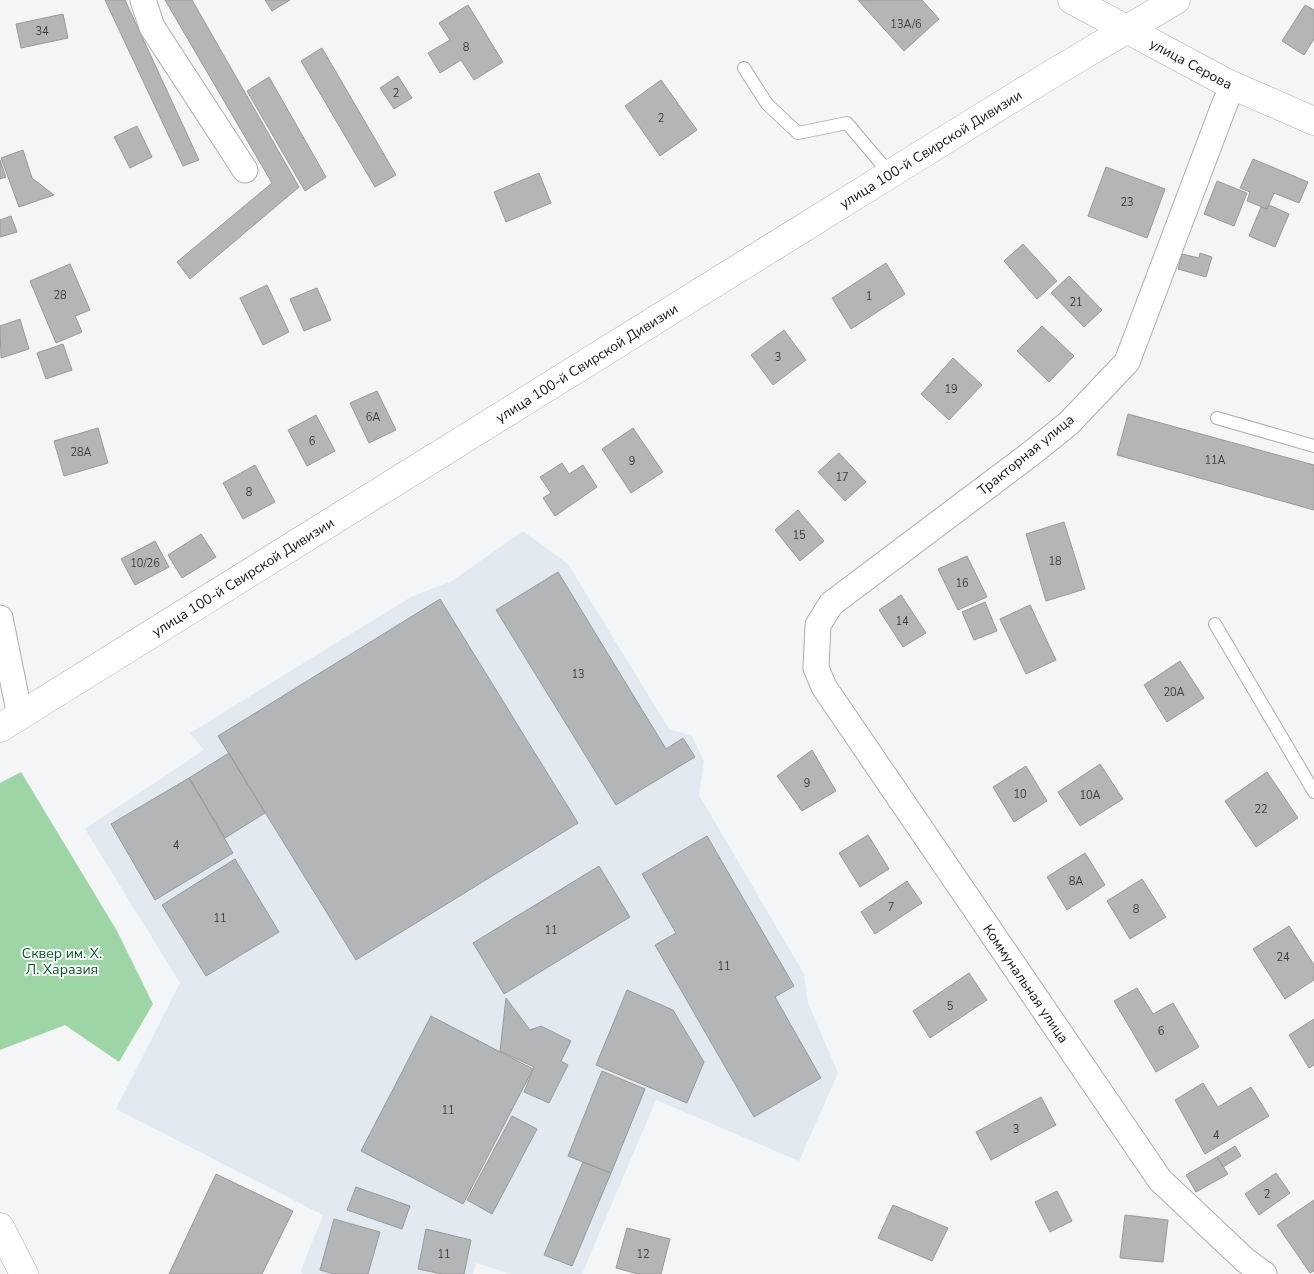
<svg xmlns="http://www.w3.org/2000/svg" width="1314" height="1274" font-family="'Nunito Sans',sans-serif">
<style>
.built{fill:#e3e9f1}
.green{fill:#9ed5a6}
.building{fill:#b4b5b7;stroke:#999a9c}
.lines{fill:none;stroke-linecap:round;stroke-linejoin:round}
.service-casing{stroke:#acadaf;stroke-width:14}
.minor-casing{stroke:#acadaf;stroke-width:27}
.tertiary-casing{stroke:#acadaf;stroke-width:29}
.primary-casing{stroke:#acadaf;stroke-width:29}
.service{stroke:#fff;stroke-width:12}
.minor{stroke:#fff;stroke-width:25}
.tertiary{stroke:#fff;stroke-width:28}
.primary{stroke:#fff;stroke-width:28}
.labels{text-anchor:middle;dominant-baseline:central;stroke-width:4;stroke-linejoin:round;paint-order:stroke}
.number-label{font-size:11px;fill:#3d3e3e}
.street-label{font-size:14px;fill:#151616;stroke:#fff}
.park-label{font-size:14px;fill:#005821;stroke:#fff}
</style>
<rect width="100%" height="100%" fill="#f3f5f7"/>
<path class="built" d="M523,531l45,33 101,165 23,7 12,25 -5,34 105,179 4,29 30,70 -39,88 -143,-61 -74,174h-70l-36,-11 -3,11h-171l-1,-4 22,-55 -207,-106 64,-126 -95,-154 119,-79 -14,-17 221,-136 41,-16z"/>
<path class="green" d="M21,772l96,159 36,73 -34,58 -54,-37 -65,25v-267z"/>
<path class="building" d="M105,0h20l74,160 -16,6z
M165,0h27l107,187 -109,92 -13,-17 95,-79z
M265,0h25l-18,11z
M858,0h64l17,19 -35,32z
M468,5l35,57 -29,18 -13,-20 -21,13 -12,-20 22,-13 -11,-17z
M1305,5l9,5v29l-10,16 -22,-14z
M63,14l5,24 -47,10 -5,-24z
M322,48l74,127 -21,12 -74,-126z
M398,76l14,22 -18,11 -14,-21z
M269,77l57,100 -21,14 -58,-100z
M661,80l36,50 -37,26 -35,-50z
M137,126l15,31 -22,11 -16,-31z
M23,150l9,28 22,17 -35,12 -18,-49z
M1253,159l55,23 -9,21 -25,-10 -7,16 -20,-8 3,-9 -10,-4z
M0,160l6,17 -6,2z
M1106,167l59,22 -18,49 -59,-22z
M539,173l12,30 -45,19 -12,-30z
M1217,181l30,12 -13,33 -30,-12z
M1269,205l20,9 -14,33 -26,-11 12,-29 6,2z
M11,216l6,16 -17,5v-17z
M1023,244l34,37 -20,18 -33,-38z
M1200,253l12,4 -6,20 -28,-8 4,-15 17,4z
M886,263l19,31 -54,35 -19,-31z
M70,264l20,46 -15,6 7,16 -26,11 -26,-62z
M1069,276l33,34 -18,17 -33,-34z
M267,285l22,47 -26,13 -23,-47z
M317,288l14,32 -27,11 -14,-32z
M20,319l9,30 -28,9 -1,-32z
M1042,326l32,30 -25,26 -32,-31z
M784,330l22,30 -33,25 -22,-30z
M63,344l9,26 -26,9 -9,-26z
M953,358l29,27 -33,35 -28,-26z
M377,391l19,39 -27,13 -19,-40z
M1128,414l186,51v45l-197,-55z
M316,415l19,36 -28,15 -19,-36z
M98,428l10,35 -44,13 -10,-35z
M633,428l30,44 -32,21 -29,-44z
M839,453l27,29 -21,19 -27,-29z
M562,463l7,11 14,-9 14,22 -42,29 -12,-18 8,-5 -11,-16z
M255,465l20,37 -32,17 -20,-36z
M798,510l26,31 -24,20 -25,-31z
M1064,522l21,67 -39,12 -20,-67z
M201,534l15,23 -34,21 -14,-23z
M155,541l14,26 -34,18 -14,-26z
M967,556l20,41 -29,13 -20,-41z
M558,572l108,177 17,-11 12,19 -79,48 -120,-195z
M901,595l25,38 -23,14 -24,-37z
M440,599l138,224 -222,137 -138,-224z
M985,602l12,29 -23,9 -12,-28z
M1030,605l26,55 -30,14 -26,-55z
M1180,661l24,37 -37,24 -23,-37z
M812,750l24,41 -34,20 -25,-35z
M229,753l36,60 -40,25 -36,-60z
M1100,764l23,35 -43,27 -22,-34z
M1026,766l21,35 -33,21 -21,-35z
M1267,772l31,46 -42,29 -31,-46z
M189,778l44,75 -78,47 -44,-76z
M868,835l21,34 -29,18 -21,-34z
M707,836l87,150 -19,11 46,81 -67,39 -99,-172 21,-12 -34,-59z
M1085,853l20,32 -38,25 -20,-33z
M235,859l44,73 -73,44 -44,-71z
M599,866l31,51 -126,77 -31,-51z
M1142,879l24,38 -36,22 -23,-38z
M907,881l15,22 -47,31 -14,-22z
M1289,926l25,39v15l-29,19 -32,-50z
M969,973l18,27 -57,38 -17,-27z
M1137,988l16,26 20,-11 26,44 -43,25 -42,-71z
M627,990l46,20 31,52 -17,41 -91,-38z
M506,998l24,32 11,-4 30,15 -10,20 7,4 -19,38 -25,-11 10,-25 -34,-16z
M431,1016l102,53 -70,135 -102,-53z
M1314,1019v46l-5,3 -20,-33z
M602,1071l43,18 -34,84 -43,-17z
M1203,1083l15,24 33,-20 18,29 -64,38 -30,-54z
M1041,1097l15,28 -65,35 -15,-28z
M512,1116l25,13 -45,85 -25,-14z
M1235,1146l6,10 -18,11 -6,-10z
M1217,1157l11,17 -32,18 -10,-17z
M583,1162l28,11 -39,93 -28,-11z
M1276,1173l14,20 -31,22 -14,-21z
M216,1174l77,37 -31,63h-93z
M356,1187l54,19 -8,23 -55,-19z
M1057,1191l15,30 -22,11 -15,-30z
M1314,1200v71l-4,2 -33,-48z
M893,1205l55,23 -16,33 -54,-23z
M1125,1215l43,5 -5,42 -43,-4z
M334,1219l46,13 -12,42h-34l-14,-4z
M627,1228l43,11 -9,35h-23l-22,-6z
M426,1229l45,11 -7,34h-22l-24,-5z"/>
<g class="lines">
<g class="service-casing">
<path id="service" d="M744,68l23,36 31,29 49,-10 43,51
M1217,418l97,28
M1215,624l99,168"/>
</g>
<g class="minor-casing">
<g id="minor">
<path d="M143,0l9,27 93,143"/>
<path id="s1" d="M1233,86l-8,17 -98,259 -58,61 -36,29 -202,152 -13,21 -2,43 8,19 336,493 85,80 19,14"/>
<path d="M0,618l20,98"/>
</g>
</g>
<g class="tertiary-casing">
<g id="tertiary">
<path id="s2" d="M1072,0l155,83 87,38"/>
<path d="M0,1227l24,47"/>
</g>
</g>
<g class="primary-casing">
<g id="primary">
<path id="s3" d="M0,728l890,-554 160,-99 126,-75"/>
</g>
</g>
<use href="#service" class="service"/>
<use href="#minor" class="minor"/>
<use href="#tertiary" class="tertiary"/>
<use href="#primary" class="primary"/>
</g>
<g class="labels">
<g class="number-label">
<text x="906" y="24">13А/6</text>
<text x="42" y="31">34</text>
<text x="466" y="47">8</text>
<text x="396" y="93">2</text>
<text x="661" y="118">2</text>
<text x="1127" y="202">23</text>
<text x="60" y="295">28</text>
<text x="869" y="296">1</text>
<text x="1076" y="302">21</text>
<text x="778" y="357">3</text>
<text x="951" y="389">19</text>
<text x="373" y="417">6А</text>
<text x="312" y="441">6</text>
<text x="81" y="452">28А</text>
<text x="1215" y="460">11А</text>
<text x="632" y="461">9</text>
<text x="842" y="477">17</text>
<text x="249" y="492">8</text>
<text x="799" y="535">15</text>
<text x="1055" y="561">18</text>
<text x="145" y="563">10/26</text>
<text x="962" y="583">16</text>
<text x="902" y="621">14</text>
<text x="578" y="674">13</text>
<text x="1174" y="692">20А</text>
<text x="807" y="783">9</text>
<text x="1020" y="794">10</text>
<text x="1090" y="795">10А</text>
<text x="1261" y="809">22</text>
<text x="176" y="845">4</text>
<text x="1076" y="881">8А</text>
<text x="891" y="907">7</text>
<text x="1136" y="909">8</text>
<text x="220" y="918">11</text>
<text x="551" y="930">11</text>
<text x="1283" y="957">24</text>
<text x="724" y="966">11</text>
<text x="950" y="1006">5</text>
<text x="1161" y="1031">6</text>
<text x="448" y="1110">11</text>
<text x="1016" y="1129">3</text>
<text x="1216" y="1135">4</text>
<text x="1267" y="1194">2</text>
<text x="444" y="1254">11</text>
<text x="643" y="1254">12</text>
</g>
<g class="street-label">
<text stroke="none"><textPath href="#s2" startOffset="135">улица Серова</textPath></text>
<text stroke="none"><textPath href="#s3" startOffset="1096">улица 100-й Свирской Дивизии</textPath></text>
<text stroke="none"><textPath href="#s3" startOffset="691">улица 100-й Свирской Дивизии</textPath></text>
<text transform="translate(1026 455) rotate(-39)">Тракторная улица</text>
<text stroke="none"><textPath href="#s3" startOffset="286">улица 100-й Свирской Дивизии</textPath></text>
<text stroke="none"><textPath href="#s1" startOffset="1126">Коммунальная улица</textPath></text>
</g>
<g class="park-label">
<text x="62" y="953">Сквер им. Х.<tspan x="62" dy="16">Л. Харазия</tspan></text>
</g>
</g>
</svg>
